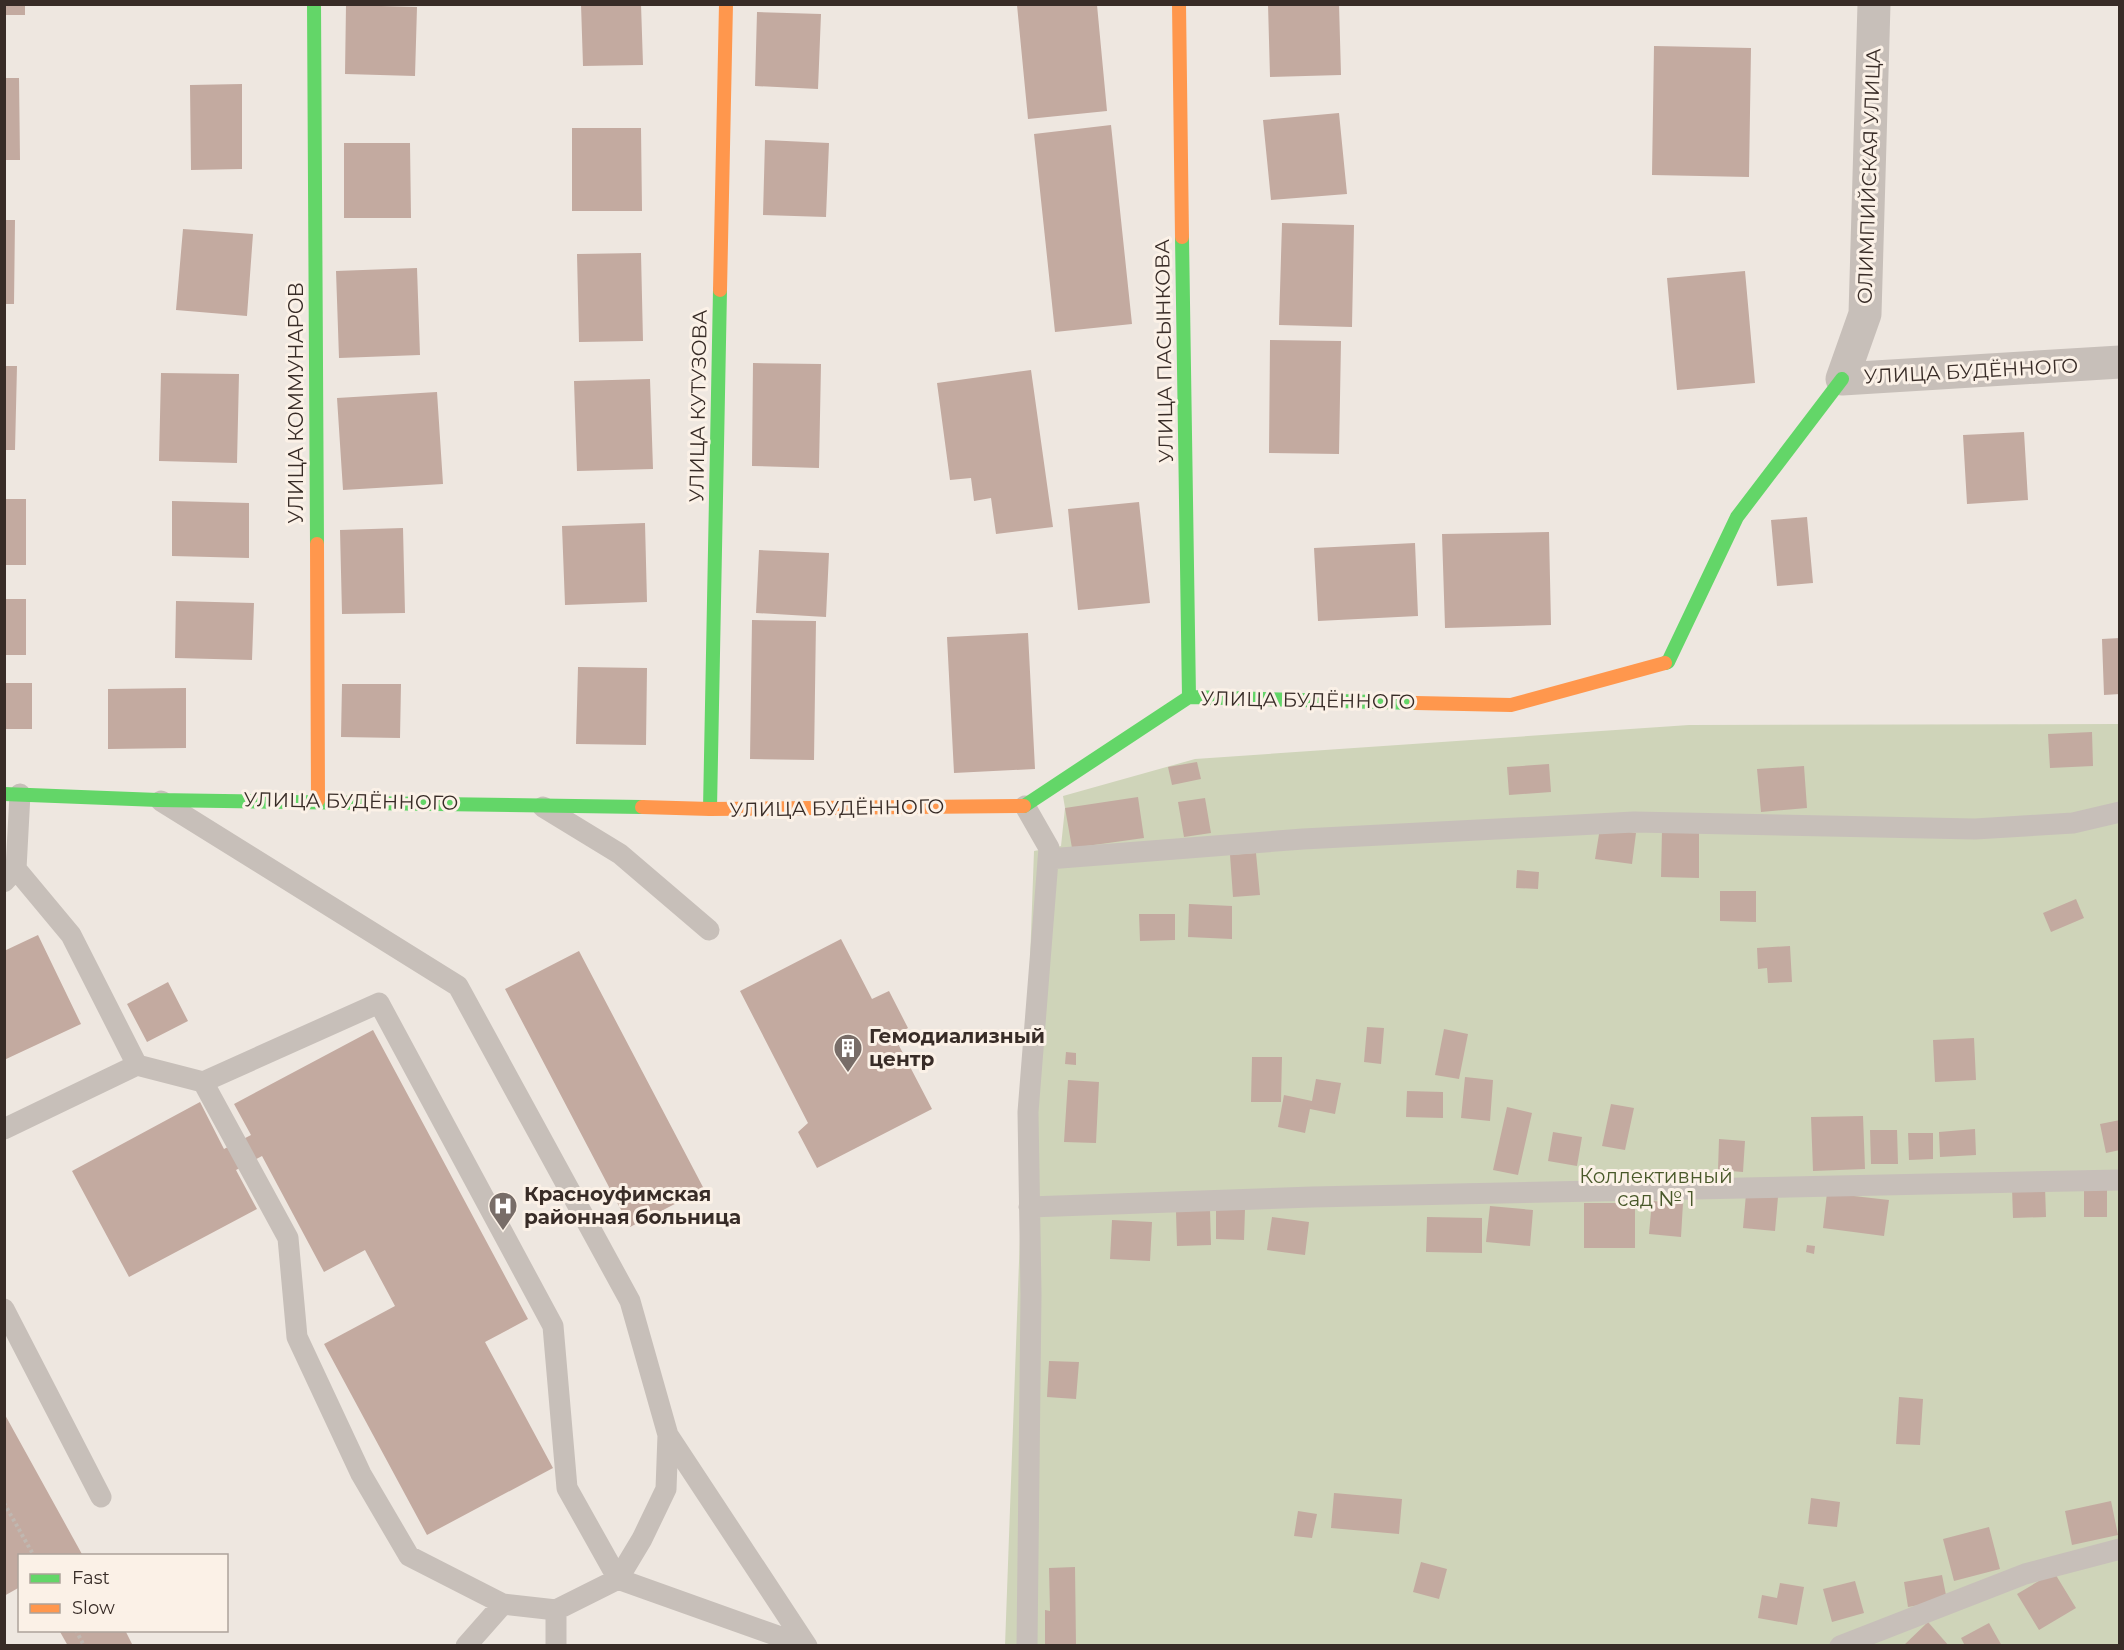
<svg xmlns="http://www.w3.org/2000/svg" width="2124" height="1650" font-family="Montserrat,sans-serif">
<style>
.green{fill:#cfd4b9}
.building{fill:#c3aaa0}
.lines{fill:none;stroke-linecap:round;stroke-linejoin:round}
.path{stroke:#c0b8b1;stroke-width:4;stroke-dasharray:3 3;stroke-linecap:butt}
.lane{stroke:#c7bfb9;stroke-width:21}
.street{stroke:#c7bfb9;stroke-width:33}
.fast{stroke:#63d668;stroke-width:14}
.slow{stroke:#ff974d;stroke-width:14}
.labels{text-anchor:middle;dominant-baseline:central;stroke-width:6;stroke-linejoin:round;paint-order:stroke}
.street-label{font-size:20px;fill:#382c27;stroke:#fbf1e7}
.poi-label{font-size:20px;font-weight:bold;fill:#382c27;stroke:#fbf1e7;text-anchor:start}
.park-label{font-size:20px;fill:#485829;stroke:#fbf1e7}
</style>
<rect width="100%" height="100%" fill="#eee7e0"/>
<path class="green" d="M2119,724v921l-1114,1 29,-795 27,-5 4,-38 -2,-12 132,-37 494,-34z"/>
<path class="building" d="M5,4h20v11h-20z
M581,4h60l2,61 -60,1z
M1268,4h71l2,71 -71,2z
M346,5l71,2 -2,69 -70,-2z
M1017,5h80l10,106 -79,8z
M757,12l64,2 -3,75 -63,-3z
M1654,46l97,2 -2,129 -97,-2z
M4,78h15l1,82h-16z
M242,84v85l-51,1 -1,-85z
M1339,113l8,81 -76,6 -8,-80z
M1111,125l21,199 -77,8 -21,-198z
M572,128h69l1,83h-70z
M765,140l64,3 -3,74 -63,-2z
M344,143h66l1,75h-67z
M4,220h11l-1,84h-10z
M1282,223l72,2 -2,102 -73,-2z
M183,229l70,5 -6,82 -71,-6z
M641,253l2,88 -64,1 -2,-88z
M417,268l3,87 -81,3 -3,-87z
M1745,271l10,112 -78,7 -10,-112z
M1270,340l71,1 -2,113 -70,-1z
M753,363l68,1 -2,104 -67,-2z
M4,366h13l-2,84h-11z
M1031,370l22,157 -57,7 -5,-36 -17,3 -3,-23 -21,2 -13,-97z
M161,373l78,1 -2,89 -78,-2z
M650,379l3,90 -76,2 -3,-90z
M437,392l6,92 -100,6 -6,-92z
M2024,432l4,68 -61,4 -4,-69z
M4,499h22v66h-22z
M172,501l77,2v55l-77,-2z
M1139,502l11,101 -72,7 -10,-101z
M1807,517l6,66 -36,3 -6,-66z
M645,523l2,79 -82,3 -3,-79z
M403,528l2,85 -63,1 -2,-84z
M1549,532l2,93 -106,3 -3,-94z
M1415,543l3,73 -100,5 -4,-73z
M759,550l70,3 -3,64 -70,-4z
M4,599h22v56h-22z
M176,601l78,2 -2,57 -77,-2z
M752,620l64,1 -2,139 -64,-1z
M1028,633l7,136 -81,4 -7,-136z
M2120,638v56l-16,1 -2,-56z
M578,667l69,1 -1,77 -70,-1z
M4,683h28v46h-28z
M342,684h59l-1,54 -59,-1z
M186,688v60l-78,1v-60z
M2092,732l1,34 -43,2 -2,-34z
M1197,762l4,17 -29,6 -4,-18z
M1549,764l2,28 -42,3 -2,-28z
M1804,766l3,42 -46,4 -4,-43z
M1138,797l6,41 -72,10 -7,-40z
M1205,798l6,35 -27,4 -6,-35z
M1600,828l36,5 -4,31 -37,-5z
M1662,830l37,1v47l-38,-1z
M1256,853l4,42 -27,2 -3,-42z
M1517,870l22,2 -1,17 -22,-1z
M1720,891h36v31l-36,-1z
M2076,899l8,19 -33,14 -8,-19z
M1189,904l43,2v33l-44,-2z
M1139,914h36v26l-35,1z
M38,935l43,89 -77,36v-109z
M841,939l31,60 17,-8 19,37 -14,8 38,73 -115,59 -19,-36 10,-9 -68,-132z
M1790,946l2,36 -24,1 -1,-15 -9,1 -1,-21z
M579,951l125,238 -74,38 -125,-238z
M168,982l20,39 -41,21 -20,-38z
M1367,1027l17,1 -3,36 -17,-2z
M1444,1029l24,5 -9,45 -24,-4z
M373,1030l155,289 -43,23 68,126 -126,67 -103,-191 71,-38 -30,-56 -41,22 -62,-116 -26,14 21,39 -128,68 -57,-106 128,-69 24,47 27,-14 -17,-31z
M1974,1038l2,42 -41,2 -2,-42z
M1066,1052l10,1v12l-11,-1z
M1252,1057h30l-1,45h-30z
M1465,1077l28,3 -3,41 -29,-3z
M1316,1079l25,4 -6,31 -25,-5 -5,24 -27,-6 6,-32 28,6z
M1068,1080l31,2 -3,61 -32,-1z
M1407,1091l36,1v26l-37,-1z
M1611,1104l23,4 -9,42 -23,-4z
M1507,1107l25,6 -14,62 -25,-5z
M1863,1116l2,53 -52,2 -2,-54z
M2120,1120v30l-14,3 -6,-29z
M1975,1129l1,26 -36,2 -1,-25z
M1870,1130h27l1,34h-27z
M1553,1132l29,5 -5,29 -29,-5z
M1908,1133h25v26l-24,1z
M1719,1139l26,2 -2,31 -25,-2z
M2045,1187l1,30 -33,1 -1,-30z
M2084,1187h23v30h-23z
M1827,1193l62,7 -5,36 -61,-8z
M1746,1194l32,3 -3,34 -32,-3z
M1652,1201l31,2 -2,34 -32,-3z
M1584,1203h51v45h-51z
M1490,1206l43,4 -3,36 -44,-4z
M1216,1208l29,1 -1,31 -28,-1z
M1210,1210l1,35 -34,1 -1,-34z
M1272,1217l37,5 -4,33 -38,-5z
M1427,1217l55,1v35l-56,-1z
M1112,1220l40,2 -2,39 -40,-2z
M1807,1245l8,1 -1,8 -8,-2z
M1049,1361l30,1 -3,37 -29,-2z
M1899,1397l24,2 -3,46 -24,-1z
M4,1413l79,143h-63v31l-16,9z
M1334,1493l68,6 -3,35 -68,-6z
M1811,1498l29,4 -3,25 -29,-3z
M2111,1501l7,34 -46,10 -7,-34z
M1298,1511l19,3 -5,24 -18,-2z
M1989,1527l11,42 -46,12 -11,-42z
M1421,1562l26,7 -8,30 -26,-7z
M1075,1567l1,79h-31v-36l5,1 -1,-43z
M2054,1572l22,36 -37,22 -22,-36z
M1942,1575l5,25 -39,7 -4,-25z
M1855,1581l9,32 -32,9 -9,-33z
M1780,1583l24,4 -7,38 -39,-7 4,-23 15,3z
M1928,1622l21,24h-46z
M1989,1623l13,23h-37l-4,-8z
M59,1630h66l8,16h-65z"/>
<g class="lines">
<path class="path" d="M4,1503l30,53
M76,1630l8,16"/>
<path class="lane" d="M1025,806l24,42 -21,264 3,182 -4,352
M543,807l77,47 89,76
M1048,859l255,-20 331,-17 341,7 98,-6 47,-11
M16,869l55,66 66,130 66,17 85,156 9,99 64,137 48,82 94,48 53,6 62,-31 24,-40 24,-50 2,-54 -38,-134 -172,-315 -297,-185
M4,882l12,-13 4,-75
M203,1082l176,-79 174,323 14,162 51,91 188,67
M4,1129l133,-64
M1029,1207l283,-10 808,-17
M4,1309l97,188
M668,1435l139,211
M466,1646l37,-42
M556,1646v-36
M1840,1646l185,-72 95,-25"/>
<path class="street" d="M1874,4l-9,310 -23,65 278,-17"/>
<path class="fast" d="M314,4l3,540
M1182,237l7,460
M1665,663l3,-1 69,-145 105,-138
M4,794l154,6 484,7
M1024,806l165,-109 227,6
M710,809l10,-519"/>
<path class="slow" d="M1179,4l3,233
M720,290l6,-286
M317,544l1,256
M1416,703l95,2 154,-42
M642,807l68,2 314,-3"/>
</g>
<defs>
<g id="building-pin" transform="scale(1.5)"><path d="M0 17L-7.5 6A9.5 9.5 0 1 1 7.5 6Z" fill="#786d68" stroke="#fbf1e7"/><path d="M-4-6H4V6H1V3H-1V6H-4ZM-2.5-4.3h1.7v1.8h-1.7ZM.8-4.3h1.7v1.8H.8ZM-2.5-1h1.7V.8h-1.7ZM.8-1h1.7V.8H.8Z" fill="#fff"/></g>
<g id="hospital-pin" transform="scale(1.5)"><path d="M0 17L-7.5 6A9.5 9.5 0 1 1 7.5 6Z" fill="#786d68" stroke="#fbf1e7"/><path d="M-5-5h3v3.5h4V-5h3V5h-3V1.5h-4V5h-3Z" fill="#fff"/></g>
</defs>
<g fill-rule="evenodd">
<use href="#building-pin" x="848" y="1048"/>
<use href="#hospital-pin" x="503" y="1206"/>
</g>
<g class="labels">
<g class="street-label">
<text transform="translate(1869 176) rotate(-88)">ОЛИМПИЙСКАЯ УЛИЦА</text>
<text transform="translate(1164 351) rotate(-91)">УЛИЦА ПАСЫНКОВА</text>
<text transform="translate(1971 371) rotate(-3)">УЛИЦА БУДЁННОГО</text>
<text transform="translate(296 403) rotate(-90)">УЛИЦА КОММУНАРОВ</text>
<text transform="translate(698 406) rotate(-89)">УЛИЦА КУТУЗОВА</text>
<text transform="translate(1308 700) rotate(1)">УЛИЦА БУДЁННОГО</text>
<text transform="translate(351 801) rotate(1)">УЛИЦА БУДЁННОГО</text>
<text transform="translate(837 808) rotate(-1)">УЛИЦА БУДЁННОГО</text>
</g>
<g class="poi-label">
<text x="869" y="1036">Гемодиализный<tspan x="869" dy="23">центр</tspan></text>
<text x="524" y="1194">Красноуфимская<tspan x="524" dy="23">районная больница</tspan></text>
</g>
<g class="park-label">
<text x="1656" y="1176">Коллективный<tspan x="1656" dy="23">сад № 1</tspan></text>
</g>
</g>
<rect width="2124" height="1650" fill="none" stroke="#382c27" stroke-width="12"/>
<rect x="18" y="1554" width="210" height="78" fill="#fbf1e7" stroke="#ada29a" stroke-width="1.5"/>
<rect x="30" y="1574" width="30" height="9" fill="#63d668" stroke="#ada29a" stroke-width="1.5"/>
<text x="72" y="1584" font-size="18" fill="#382c27">Fast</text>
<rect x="30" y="1604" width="30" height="9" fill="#ff974d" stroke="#ada29a" stroke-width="1.5"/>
<text x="72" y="1614" font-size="18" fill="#382c27">Slow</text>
</svg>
